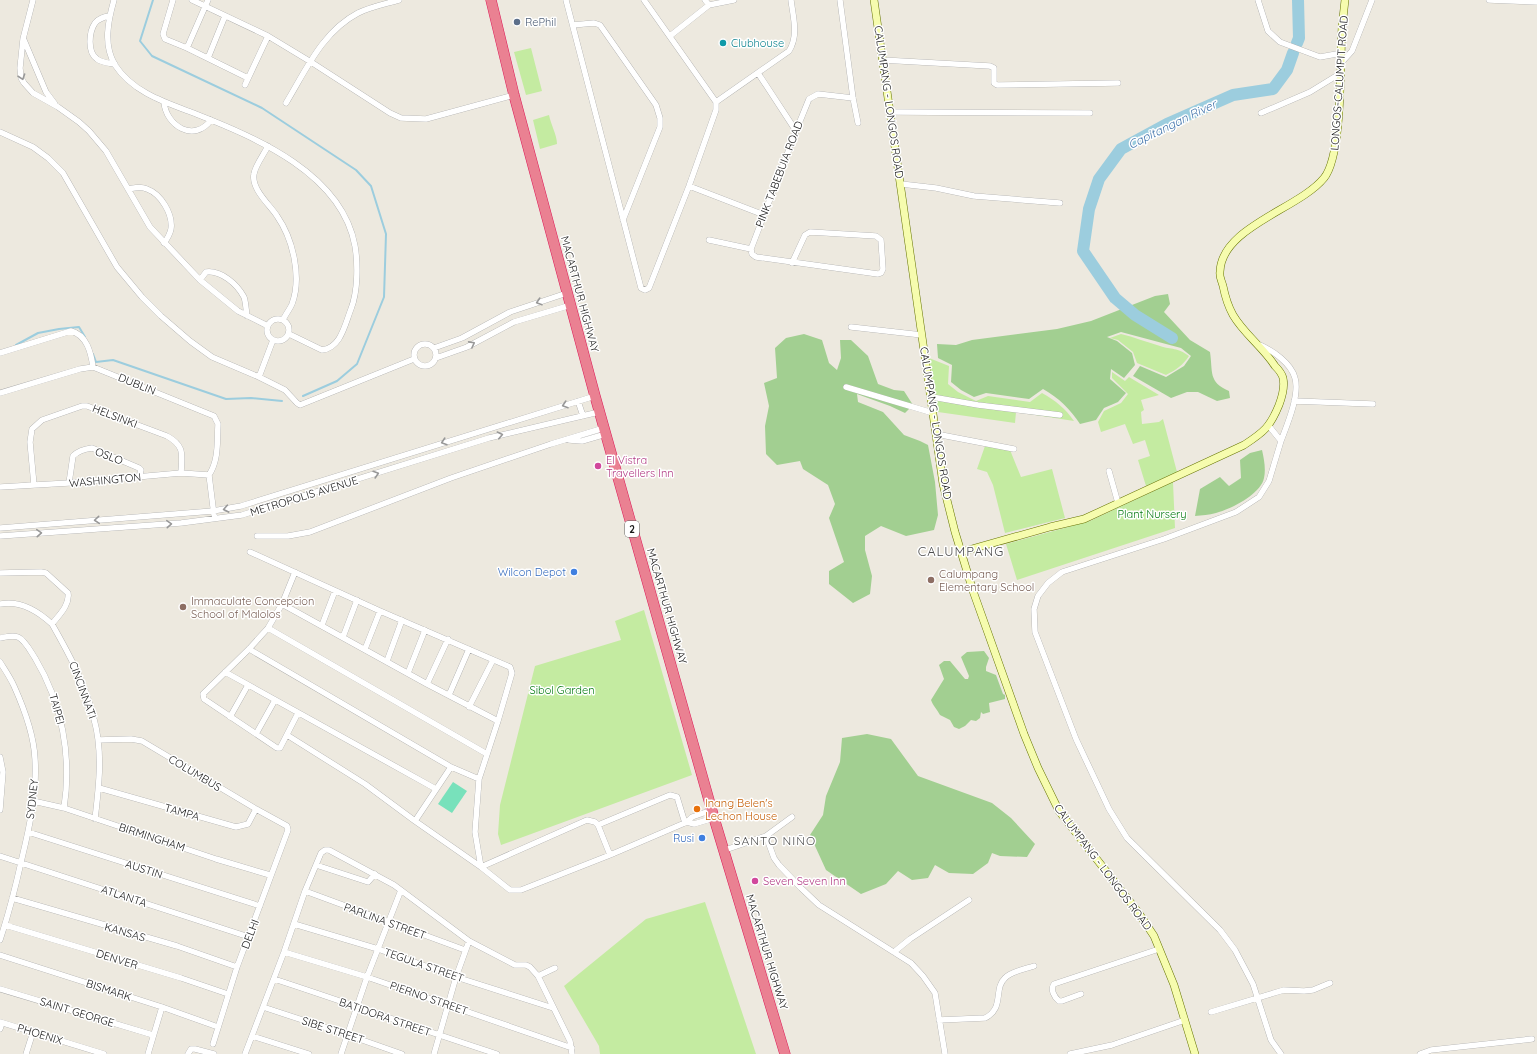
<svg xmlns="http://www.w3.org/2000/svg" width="1537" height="1054" font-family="Quicksand,sans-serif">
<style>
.grass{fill:#c4eba1}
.forest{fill:#a2cf91}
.pitch{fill:#78e1bb}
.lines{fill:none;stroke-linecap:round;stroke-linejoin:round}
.stream{stroke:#9ccdde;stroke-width:2}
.river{stroke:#9ccdde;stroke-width:12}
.street-casing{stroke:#a1a1a1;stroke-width:6}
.secondary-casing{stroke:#647300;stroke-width:8}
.highway-casing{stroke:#dc1b58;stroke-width:11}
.street{stroke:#fff;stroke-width:5.5}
.secondary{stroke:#f6fcae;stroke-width:7}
.highway{stroke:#ea8192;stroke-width:10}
.oneway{stroke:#989898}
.service-dot{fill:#5c6f8a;stroke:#fff;stroke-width:1.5}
.culture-dot{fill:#0f9aa8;stroke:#fff;stroke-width:1.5}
.hotel-dot{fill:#d1479c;stroke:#fff;stroke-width:1.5}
.shop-dot{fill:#3f7fe0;stroke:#fff;stroke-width:1.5}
.education-dot{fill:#8d6e63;stroke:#fff;stroke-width:1.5}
.food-dot{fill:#e8710a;stroke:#fff;stroke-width:1.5}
.labels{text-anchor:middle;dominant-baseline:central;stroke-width:3;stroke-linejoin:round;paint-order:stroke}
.shield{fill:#fff;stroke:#5f5f5f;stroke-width:1}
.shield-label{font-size:10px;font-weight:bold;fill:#1a1a1a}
.service-label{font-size:11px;fill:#4e5e75;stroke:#fff;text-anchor:start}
.culture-label{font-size:11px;fill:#0d838f;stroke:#fff;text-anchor:start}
.street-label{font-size:11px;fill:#1a1a1a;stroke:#fff}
.hotel-label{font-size:11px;fill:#b23c85;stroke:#fff;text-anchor:start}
.park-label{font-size:11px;fill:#067b12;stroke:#fff}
.shop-label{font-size:11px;fill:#366cbe;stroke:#fff;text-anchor:end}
.education-label{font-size:11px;fill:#785e54;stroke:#fff;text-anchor:start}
.food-label{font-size:11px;fill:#c56008;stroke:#fff;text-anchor:start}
.water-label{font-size:12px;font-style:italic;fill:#4476ad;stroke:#fff}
.neighbourhood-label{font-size:12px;letter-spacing:1px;fill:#4d4d4d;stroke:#fff}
.quarter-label{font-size:13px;letter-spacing:1px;fill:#4d4d4d;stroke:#fff}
</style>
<rect width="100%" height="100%" fill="#ede9df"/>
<path class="grass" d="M531,48l11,43 -16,4 -12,-43z
M549,115c2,10 8,20 8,29l-17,5 -7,-29z
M1121,334c13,3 25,8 39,12 12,4 17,1 29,10 -6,9 -13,14 -23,19l-29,-12 -4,-11 -15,-12 -8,-2z
M929,358l20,8 -1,18 10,8 18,9 12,-5 42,6 12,-9c13,7 24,16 32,28l-58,-9 -1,11 -77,-11z
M1112,372l13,9 4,-4 30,18 -18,5 3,10 -3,2 1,12 17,-2 4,-3 14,53 -31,14 -8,-26 12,-4 -5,-16 -12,4 -8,-20 -24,8 -3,-10 6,-11 17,-8 7,-9 -16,-16z
M985,446l25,4 11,27 31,-8 13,49 -60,15 -12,-48 -6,-13 -10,-3z
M1173,482l2,46 -158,52 -11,-36 84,-23z
M644,610l48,165 -191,70 -3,-11 2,-29 35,-139 86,-26 -6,-19z
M705,902l51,152h-156l-1,-8 -35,-60 82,-67z"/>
<path class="forest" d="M1168,294l2,10 -6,8 26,28 20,12c3,20 -2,30 19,39l1,7 -13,3 -19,-9h-11l-16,6 -38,-22 7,-10 26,11 18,-11 7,-10 -10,-8 -60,-16 -14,5 10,4 15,12 3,12 -11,13 -13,-9 -1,10 16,14 -8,9 -14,6 -8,12 -16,4c-10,-15 -21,-26 -37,-35l-14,10 -43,-6 -12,4 -13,-7 -10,-8 1,-17 -14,-7 -1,-14 19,1 16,-5 85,-11 34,-8 64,-25z
M804,334l18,6 7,23 8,7 4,-12 -1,-18h11l17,16 10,28 16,6 10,1 9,14 -8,8 -15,-7 -33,-12 1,8 25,10 21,23 16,6 8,4 7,37 3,33 -4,15 -28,6 -25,-10 -16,10v14l7,26 -2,18 -17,9 -24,-19v-13l15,-9 -15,-44 6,-14 -7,-19 -25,-16 -3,-8 -23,4 -11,-11 -1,-28 4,-20 -5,-23 13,-5 -2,-30 11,-10z
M1262,450c2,9 4,19 2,28 -3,16 -33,31 -48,35 -7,2 -14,2 -21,3l5,-27 20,-12 9,9 12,-8 -1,-18 10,-7z
M984,651l5,7 -3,9v4l10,4 7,19 2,1v4l-16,4 1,9 -7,2 -2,-2 -1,6 -4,3 -5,-1 -6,6 -6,3 -5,-2 -4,-7 -10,-5c-3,-6 -7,-9 -9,-15l13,-21 -5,-14 5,-4h6l15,18h3l1,-3 -8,-19 6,-5z
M867,734l24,5 27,37 74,27 19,15 24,26 -8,13 -27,-1 -8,-3 -4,10 -15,11 -24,-1 -14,-8 -7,13 -16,2 -14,-9 -12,13 -25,10 -35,-24 -16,-35 13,-20 3,-19 14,-34 2,-24z"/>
<path class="pitch" d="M453,782l14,9 -15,22 -14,-9z"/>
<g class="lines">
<path class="stream" d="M153,0l-13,41 12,15 110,52 94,62 15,16 15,48 -2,63 -27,67 -20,17 -34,15
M16,345l22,-12 21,-4 20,-2 6,10
M93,354l3,8 17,-2 113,39 25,-1 31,3"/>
<path class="river" d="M1297,43l2,-5 -1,-38
M1172,338l-37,-23 -20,-17 -32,-47 6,-42 10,-30 22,-30 46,-25 66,-29 40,-6 14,-19 6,-17"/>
<g class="street-casing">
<path id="street" d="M33,0l-10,39 -3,29 1,10 3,5 9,10 25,14 21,15 10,9 17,20 44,76 50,53 38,31 30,15
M114,0c-6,21 -11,45 1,65 18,28 52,38 81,49 61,24 146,60 159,132 3,18 3,45 -4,63 -6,15 -10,39 -29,41l-33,-16
M173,0l-10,34 2,5 22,9 61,30
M192,0l76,36 43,26 79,51 11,5 25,1 88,-24
M566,0l75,288 4,2 4,-2 40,-102 27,-76v-8l-72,-102
M705,0l4,5 25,-5
M840,0l13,98 5,25
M1258,0l10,31 12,11 40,15 22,-4
M1489,0l48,2
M109,16c-5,1 -10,2 -14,7 -6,9 -8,29 2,36 5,4 12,4 18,5
M573,25l21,-2 6,2 56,80 4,13v9l-37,93
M670,36l39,-31
M24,40l22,52 9,12
M187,48l21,-48
M208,58l17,-42
M882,60l108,6 4,2v15l3,2 121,-2
M1342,62l10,-11 20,-51
M758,73l38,58
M245,85l23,-49
M164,102c2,24 30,41 47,18
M716,102l73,-51c10,-16 4,-34 2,-51
M286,103c20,-33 36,-71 72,-90 12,-6 27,-9 41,-13
M890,112l200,1
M1261,113l49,-21 31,-19
M0,132l33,15 15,11 15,15 54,94 25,30 19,19 29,25 22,16 47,20 26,13 12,13 3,2 114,-46
M268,146c-4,8 -13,20 -14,28 -3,15 16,31 23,42 16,23 25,61 15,88 -2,5 -7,11 -9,16
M901,184l35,4 38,8 86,7
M689,186l75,29
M128,189c7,-1 12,-3 19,0 14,5 26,25 24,40 -1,5 -4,10 -7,14
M709,240l42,9
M792,263l13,-28 5,-3 66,4 5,4 2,29 -2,4 -3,1 -122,-17 -4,-3 -1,-5 45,-118 13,-32 9,-5 35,4
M200,280l6,-8c15,-2 31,12 38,25 2,6 2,13 3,19
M267 330a11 11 0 1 1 22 0a11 11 0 1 1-22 0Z
M851,327l71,8
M414 355a11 11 0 1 1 22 0a11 11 0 1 1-22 0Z
M1260,345c13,6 31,18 35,33 5,17 -8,47 -14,63
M434,348l28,-10 48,-26 57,-19
M0,353l71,-22c16,4 20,22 22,36
M436,358l31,-11 47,-25 57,-17
M259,377l14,-37
M846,387l87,26
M0,393l80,-24 13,-2 121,49 4,8c-1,17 1,36 -9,51
M932,397l46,8 82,10
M578,401l5,15
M1294,401l79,3
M1269,426l12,15 -12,40 -10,16 -23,15 -72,27 -102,33 -14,11 -10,13 -4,13 1,23 41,107 33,70 18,29 93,92 15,20 18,34 18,56 10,14
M936,434l78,15
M569,440l13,1 24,-7
M1109,471l9,32
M209,475l5,40
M69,483l4,-27c5,-5 11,-7 19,-8l47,20 2,2 -2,7
M34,485l-4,-43 2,-13 10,-9 40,-14h5l80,30c18,10 15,18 14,37
M0,487l69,-4 112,-10 28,2
M0,528l213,-17 28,-5 354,-110
M0,536l181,-13 61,-8 247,-77 110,-26
M257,536h31l22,-4 141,-54 100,-34 53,-16
M250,552l130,59 130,56 2,6 -14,48 -19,58 -4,53 6,35
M295,572l-13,32 -14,24 -19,21 -46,45 1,5 73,49h3l18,-35
M0,573l41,-1 5,1 22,20c2,12 -9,22 -16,31
M0,604c20,-4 38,7 52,20 17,30 34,61 42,95 9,32 5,67 1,100
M282,604l145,80 71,37
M322,625l13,-34
M268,628l219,126
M343,637l14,-37
M0,638c6,-1 12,-3 18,-1 7,3 13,15 17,21 27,45 37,98 29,150
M249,649l202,118 28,12
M365,649l15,-38
M387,661l15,-41
M0,662c5,8 10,15 14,24 9,20 20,50 21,73 2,33 -5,66 -13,99 -6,27 -13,55 -22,82
M225,672l211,117
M408,673l17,-43
M427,684l21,-45
M449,695l20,-46
M469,707l24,-47
M230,717l18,-32
M256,734l19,-34
M287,735l78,49 50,37 66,46 29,23h11l89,-35 77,-33 5,-5 20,-7
M98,740l33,-1 11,2 114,68 31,17 1,4 -51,137 -24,77
M0,757l3,15 -3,38
M99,788l137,39 12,-3 8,-15
M33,801l31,7 152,51 54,16
M415,821l36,-54
M687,822l7,2 20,-6
M598,825l12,30
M28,832l232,74
M766,836l8,22 5,7 22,23 18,17 92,58 12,13 12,17 10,61
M725,850l41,-14 26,-19
M0,856l249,81
M316,865l52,17 7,-8
M481,867l106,-47 8,2 3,3 72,-30 7,2 8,26
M305,891l160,59
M12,898l165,48 60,21
M294,924l84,25 78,28 97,31
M5,925l176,53 47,16
M284,952l83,25 205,71
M894,952l16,-13 59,-39
M0,955l162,52 56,20
M538,976l17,-8
M274,979c74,24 148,51 223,75
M0,989l153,46
M1081,994l-19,7h-3c-5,-4 -9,-12 -5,-17l105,-35
M263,1007l85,28 54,19
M1211,1012l73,-22 20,1 9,-1 17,-7
M939,1020l46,-2c20,-10 8,-29 20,-40 6,-7 21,-9 29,-12
M0,1022l104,32
M0,1029l2,-6
M252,1036l57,18
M26,1054l7,-22
M148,1054l14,-47
M188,1054l3,-5h4l19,5
M245,1054l39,-102 21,-61 16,-38 4,-3h4l65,35 75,56 46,24h11l4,2 8,9 32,65 2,13
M341,1054l26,-77 34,-87
M434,1054l22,-77 13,-36
M1070,1054l42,-9 73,-25
M1420,1054l11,-4 101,-11"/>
</g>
<g class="secondary-casing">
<path id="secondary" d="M874,0l69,484 12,48 18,59 51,143 14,34 21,43 79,101 16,24 20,49 21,69
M961,552l89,-25 34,-8 160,-74c20,-13 26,-18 35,-40 3,-8 6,-18 4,-27 -1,-4 -5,-9 -8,-12 -12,-19 -31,-32 -42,-51 -5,-9 -8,-19 -10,-29 -1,-4 -4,-10 -3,-14 1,-45 79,-63 104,-94 19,-23 16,-118 18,-151 1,-9 2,-18 3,-27"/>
</g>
<g class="highway-casing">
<path id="highway" d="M491,0l23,95 81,301 119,422 71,236"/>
</g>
<use href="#street" class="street"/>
<use href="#secondary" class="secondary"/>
<use href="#highway" class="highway"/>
</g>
<defs><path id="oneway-chevron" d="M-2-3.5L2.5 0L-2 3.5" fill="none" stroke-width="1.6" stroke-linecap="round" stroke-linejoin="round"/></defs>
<g class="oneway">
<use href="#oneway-chevron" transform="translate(22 77) rotate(71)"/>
<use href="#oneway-chevron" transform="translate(539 302) rotate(162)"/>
<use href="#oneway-chevron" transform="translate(472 344) rotate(-28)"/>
<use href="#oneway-chevron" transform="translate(565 405) rotate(162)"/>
<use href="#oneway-chevron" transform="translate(500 435) rotate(-13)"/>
<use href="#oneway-chevron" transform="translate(444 442) rotate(162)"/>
<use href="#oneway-chevron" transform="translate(376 474) rotate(-17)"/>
<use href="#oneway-chevron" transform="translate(226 509) rotate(169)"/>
<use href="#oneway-chevron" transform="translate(97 520) rotate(175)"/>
<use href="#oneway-chevron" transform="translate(169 524) rotate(-4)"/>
<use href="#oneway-chevron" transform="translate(39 533) rotate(-4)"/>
</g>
<circle class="service-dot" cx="517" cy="22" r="4"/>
<circle class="culture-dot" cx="723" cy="43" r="4"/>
<g class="hotel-dot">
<circle cx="598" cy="466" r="4"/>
<circle cx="755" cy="881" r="4"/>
</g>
<g class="shop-dot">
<circle cx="574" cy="572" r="4"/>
<circle cx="702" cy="838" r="4"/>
</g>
<g class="education-dot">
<circle cx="931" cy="580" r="4"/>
<circle cx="183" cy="607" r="4"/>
</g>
<circle class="food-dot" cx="697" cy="809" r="4"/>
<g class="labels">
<rect class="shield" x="625" y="521" width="14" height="16" rx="3"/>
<g class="shield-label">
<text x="632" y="529">2</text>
</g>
<g class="service-label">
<text x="525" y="22">RePhil</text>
</g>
<g class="culture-label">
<text x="731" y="43">Clubhouse</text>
</g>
<g class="street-label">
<text transform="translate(1339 83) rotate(-86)">LONGOS-CALUMPIT ROAD</text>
<text transform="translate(889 102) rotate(82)">CALUMPANG - LONGOS ROAD</text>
<text transform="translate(779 174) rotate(-69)">PINK TABEBUIA ROAD</text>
<text transform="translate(580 294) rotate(75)">MACARTHUR HIGHWAY</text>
<text transform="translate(137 384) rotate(22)">DUBLIN</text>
<text transform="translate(115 416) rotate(21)">HELSINKI</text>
<text transform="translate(936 423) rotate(81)">CALUMPANG - LONGOS ROAD</text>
<text transform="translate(109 456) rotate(21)">OSLO</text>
<text transform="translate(105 480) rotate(-5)">WASHINGTON</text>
<text transform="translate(304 496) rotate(-17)">METROPOLIS AVENUE</text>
<text transform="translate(667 606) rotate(74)">MACARTHUR HIGHWAY</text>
<text transform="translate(83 690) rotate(70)">CINCINNATI</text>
<text transform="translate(57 709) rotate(75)">TAIPEI</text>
<text transform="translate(195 773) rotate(31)">COLUMBUS</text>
<text transform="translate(32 799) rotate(-84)">SYDNEY</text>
<text transform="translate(182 812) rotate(16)">TAMPA</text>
<text transform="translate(152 837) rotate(18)">BIRMINGHAM</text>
<text transform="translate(1103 867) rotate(53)">CALUMPANG - LONGOS ROAD</text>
<text transform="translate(144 869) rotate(18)">AUSTIN</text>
<text transform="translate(124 896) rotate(18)">ATLANTA</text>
<text transform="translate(385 921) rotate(20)">PARLINA STREET</text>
<text transform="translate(125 932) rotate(16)">KANSAS</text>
<text transform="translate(250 934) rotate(-69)">DELHI</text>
<text transform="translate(767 952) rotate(73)">MACARTHUR HIGHWAY</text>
<text transform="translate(117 959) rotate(17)">DENVER</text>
<text transform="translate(424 965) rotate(19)">TEGULA STREET</text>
<text transform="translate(109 990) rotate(18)">BISMARK</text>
<text transform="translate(429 998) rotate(19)">PIERNO STREET</text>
<text transform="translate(77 1012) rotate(17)">SAINT GEORGE</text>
<text transform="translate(385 1017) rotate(19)">BATIDORA STREET</text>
<text transform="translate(333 1030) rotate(18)">SIBE STREET</text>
<text transform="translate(40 1034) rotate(17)">PHOENIX</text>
</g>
<g class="hotel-label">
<text x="606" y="460">El Vistra<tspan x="606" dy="13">Travellers Inn</tspan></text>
<text x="763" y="881">Seven Seven Inn</text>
</g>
<g class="park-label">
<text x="1152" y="514">Plant Nursery</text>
<text x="562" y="690">Sibol Garden</text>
</g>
<g class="shop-label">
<text x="566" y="572">Wilcon Depot</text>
<text x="694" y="838">Rusi</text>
</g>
<g class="education-label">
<text x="939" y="574">Calumpang<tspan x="939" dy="13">Elementary School</tspan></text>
<text x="191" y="601">Immaculate Concepcion<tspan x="191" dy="13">School of Malolos</tspan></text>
</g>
<g class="food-label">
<text x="705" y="803">Inang Belen's<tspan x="705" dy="13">Lechon House</tspan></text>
</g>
<g class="water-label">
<text transform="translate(1172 124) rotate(-26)">Capitangan River</text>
</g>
<g class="neighbourhood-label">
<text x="775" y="840">SANTO NIÑO</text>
</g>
<g class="quarter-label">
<text x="961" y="551">CALUMPANG</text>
</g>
</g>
</svg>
